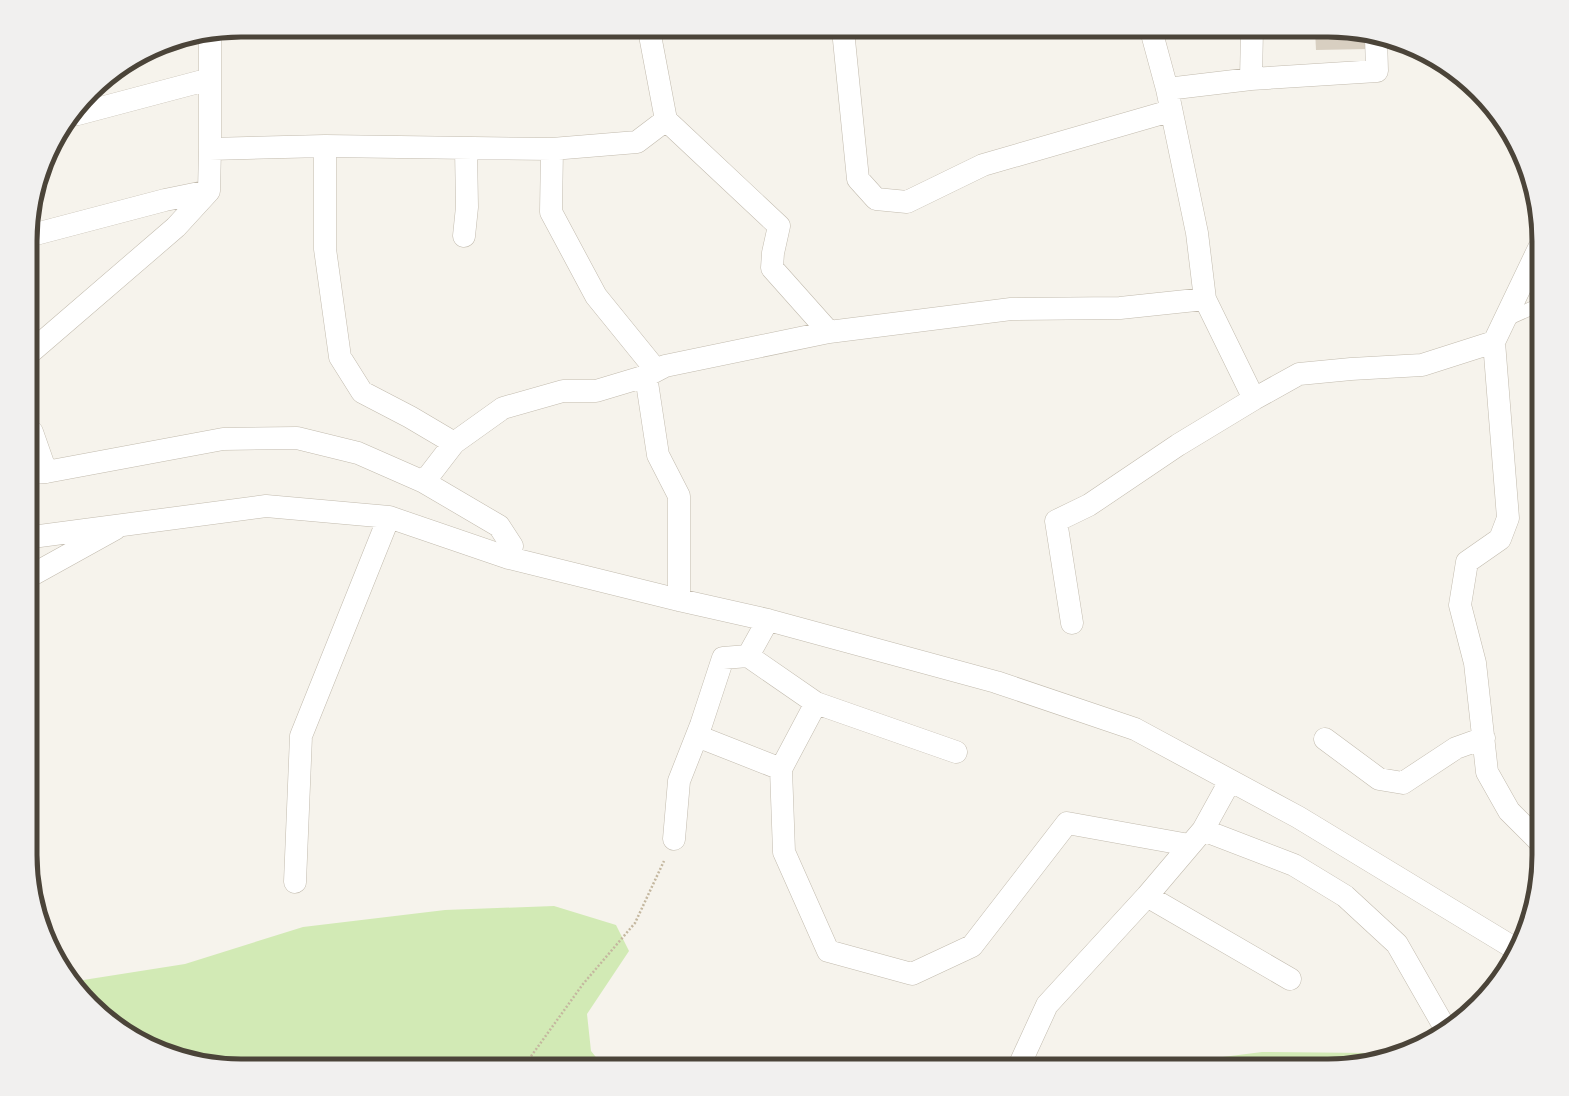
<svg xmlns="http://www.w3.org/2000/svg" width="1569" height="1096" font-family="'Work Sans',sans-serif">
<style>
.green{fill:#d2eab5}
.building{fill:#d8cfc1}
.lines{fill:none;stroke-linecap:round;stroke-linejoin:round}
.service-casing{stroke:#c2bbae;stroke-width:14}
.minor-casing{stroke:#c2bbae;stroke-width:23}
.path{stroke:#c4b79f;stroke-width:2.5;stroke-dasharray:2 2;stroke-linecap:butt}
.service{stroke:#fff;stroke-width:13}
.minor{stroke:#fff;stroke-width:22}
.rim{fill:none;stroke:#4b4439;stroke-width:5}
</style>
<rect width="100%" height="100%" fill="#f6f3ec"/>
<path class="green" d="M554,906l62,19 13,26 -42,63 4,37 12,15h-375l-55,-11 -60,-33 -36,-41 108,-17 118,-37 142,-17z
M1262,1052l108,1 6,7 -48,6h-176z"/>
<path class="building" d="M1315,30h26l27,6 1,13 -53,1z"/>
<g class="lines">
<g class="service-casing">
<path id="service" d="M1505,320l34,-15"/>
</g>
<g class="minor-casing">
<path id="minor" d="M843,30l15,149 18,20 31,3 76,-37 187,-54
M1151,30l16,59 30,144 8,66 49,100 45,-25 52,-5 71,-4 72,-23
M1251,79l1,-49
M1167,89l84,-10 126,-8 -1,-34
M78,114l132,-35
M666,120l113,106 -6,27 -1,15 57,64
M325,146v103l15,108 22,35 48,25 44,26
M210,149l115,-3 227,3 85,-7 29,-22 -17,-90
M552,149l-1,63 45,84 60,74
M32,235l133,-35 44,-9 1,-42v-113
M464,236l3,-29 -1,-58
M1539,248l-45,94 14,176 -8,21 -33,23 -7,43 15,58 12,109 22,39 30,30
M32,351l144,-124 33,-36
M32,432l14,40
M32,473l14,-1 177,-33 74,-1 61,15 66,29 75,44 13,20 -3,12
M424,482l30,-39 49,-35 60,-17h33l50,-15
M32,537l234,-31 123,11 120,41 170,42 89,20 228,62 139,47 163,88 216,131
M32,575l83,-46
M679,600v-104l-21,-41 -12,-79 19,-10 164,-34 182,-23 109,-1 85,-9
M1072,623l-16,-102 33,-16 89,-60 76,-46
M748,656l68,47 -35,66
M816,703l140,49
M697,736l84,33 3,83 44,99 84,23 60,-28 95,-123 122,22
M1325,739l54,40 24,4 53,-35 28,-10
M1230,781l-27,49 -56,66 143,83
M1203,830l91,35 51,31 52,48 48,84
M674,839l5,-58 22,-56 22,-67 25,-2 20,-36
M295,882l6,-146 88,-219
M1019,1066l28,-61 100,-109"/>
</g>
<path class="path" d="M524,1066l59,-82 52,-61 29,-62"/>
<use href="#service" class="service"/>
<use href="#minor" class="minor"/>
</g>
<path d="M0 0H1569V1096H0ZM241 37H1328A204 204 0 0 1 1532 241V855A204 204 0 0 1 1328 1059H241A204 204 0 0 1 37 855V241A204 204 0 0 1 241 37Z" fill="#f1f0ef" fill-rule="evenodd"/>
<path class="rim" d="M241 37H1328A204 204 0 0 1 1532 241V855A204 204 0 0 1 1328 1059H241A204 204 0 0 1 37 855V241A204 204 0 0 1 241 37Z"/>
</svg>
